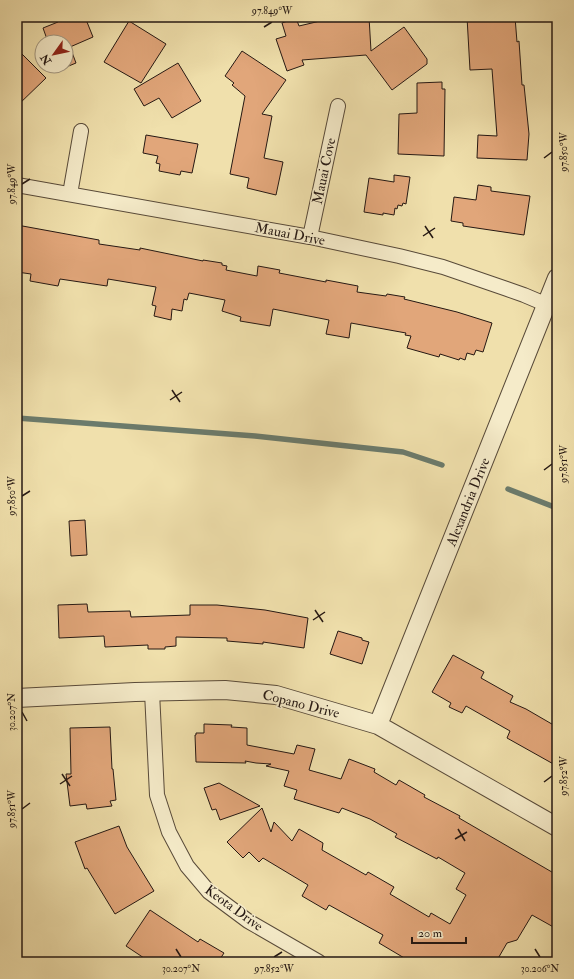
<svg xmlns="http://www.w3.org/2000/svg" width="574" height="979" font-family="'IM FELL Double Pica',serif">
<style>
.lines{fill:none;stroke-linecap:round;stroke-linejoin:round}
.stream{stroke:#6b7b6c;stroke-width:5.5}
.building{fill:#e1a67a;stroke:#251813}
.minor-casing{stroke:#584a39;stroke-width:16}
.tertiary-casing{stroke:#584a39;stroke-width:20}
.minor{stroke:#f5ebc9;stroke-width:14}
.tertiary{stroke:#f5ebc9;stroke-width:18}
.ticks{fill:none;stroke:#251813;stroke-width:1.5}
.labels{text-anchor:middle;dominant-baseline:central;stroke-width:3;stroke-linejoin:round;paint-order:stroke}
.street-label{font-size:14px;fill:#251813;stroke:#f5ebc9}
.neatline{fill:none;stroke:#251813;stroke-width:1.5}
.ticks-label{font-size:10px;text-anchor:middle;fill:#251813}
</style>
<rect width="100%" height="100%" fill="#f0e0ac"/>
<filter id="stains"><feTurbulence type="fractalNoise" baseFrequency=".005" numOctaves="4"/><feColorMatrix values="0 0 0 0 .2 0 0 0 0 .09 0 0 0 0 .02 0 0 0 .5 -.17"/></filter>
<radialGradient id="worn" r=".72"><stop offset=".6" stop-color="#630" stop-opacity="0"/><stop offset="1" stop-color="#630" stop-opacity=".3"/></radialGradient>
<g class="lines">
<path class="stream" d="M17,418l238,18 148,16 39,13
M508,489l49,19"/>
</g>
<path class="building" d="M56,17h29l8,20 -23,10 6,16 -17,7 -2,-4h9v-24h-18l-5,-14 15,-6z
M333,17h36l2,34 33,-24 23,32v5l-35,26 -26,-35 -64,5 2,5 -17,6 -11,-32 10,-3 -4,-13 14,-5 3,8 17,-4z
M467,17h48l2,25 2,-1 3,44h2l5,49 -2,26 -50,-2 1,-23 19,1 -5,-67 -22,1z
M129,21l37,23 -25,39 -37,-21z
M17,49l29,29 -29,28z
M242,51l44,29 -24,34 10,2 -8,42 19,4 -7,33 -29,-7 2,-10 -19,-4 15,-78 -13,-11 2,-2 -9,-7z
M178,63l23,38 -29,17 -13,-20 -15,8 -10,-17z
M442,82v7h3l-1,67 -46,-2 1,-40 18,-1v-30z
M146,135l52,9 -6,29 -11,-2 -1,4 -21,-4 1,-7 -4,-1 2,-7 -15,-3z
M394,175l16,2 -4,27 -3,-1 -1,3 -4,-1 -1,4 -2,-1 -1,7 -11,-2v2l-19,-3 5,-34 25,4z
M478,185l13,2v4l39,5 -6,39 -61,-9v-3l-12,-2 3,-24 22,3z
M17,225l82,15v4l41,6v-2l63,13v-1l19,3v2l5,1 -1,4 31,6 1,-10 22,4 -1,3 47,9v-2l32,6 -1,6 29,4 1,-2 18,3 -1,2 53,13 35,11 -9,29 -7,-2 -2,5 -7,-2 -2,7 -5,-2 -1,2 -19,-6 -1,3 -32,-9 4,-12 -6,-1 1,-2 -55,-10 -2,15 -23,-4 3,-14 -56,-11 -3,17 -30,-5 1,-4 -19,-6 3,-11 -36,-7 -2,7 -3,-1 -2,12 -10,-2 -1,11 -17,-4 2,-10 -4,-1 4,-18 -48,-8 -1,7 -47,-7 -2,7 -28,-5 1,-7 -14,-2z
M85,520l2,35 -16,1 -2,-35z
M87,604l1,8 42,-1 1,6 59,-2v-10h27l48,5 43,8 -4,30 -41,-6v2l-36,-3v-3l-51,-1v9l-11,1v2h-17v-4l-43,2 -1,-11 -45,2 -1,-33z
M338,631l24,7v2l7,2 -7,22 -32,-10z
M453,655l31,17 -3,6 32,18 -3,6 16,7 31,18v39l-50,-28 3,-7 -44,-25 -4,7 -13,-6 2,-4 -19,-11z
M204,724l28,1 -1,2 16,1v17l47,9 3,-9 18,4 -6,21 32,9 8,-20 26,10 -1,3 22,13 3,-5 26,15 -1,2 36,19 -1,2 98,57v54l-25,-14 -15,25 -10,3 -11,19h-85l-32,-19 4,-8 -54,-30 -3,5 -24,-14 6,-11 -45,-27 -4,4 -10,-10 -6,6 -16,-16 35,-34 9,24 3,-10 18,19 7,-12 24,14 -1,7 44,25 2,-3 26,15 -4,7 39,23 2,-4 19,11 16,-29 -10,-6 9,-16 -27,-16 -1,2 -42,-22 2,-3 -27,-15 -28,-11 -3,5 -45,-14 3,-9 -13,-4 5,-15 -23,-5 5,-2 -15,-1 -11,-2 1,2 -50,-1 -1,-27h1v-2h8z
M110,727l2,42h1l3,31 -6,1 2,5 -25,3 -1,-5 -16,2 -4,-32h5l-1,-46z
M219,783l41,23 -40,14 -4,-11 -4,1 -8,-22z
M119,826l8,21 27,44 -39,23 -28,-46 -2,1 -10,-27z
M150,910l48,32 2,-3 24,14 -6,9h-68l-24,-16z"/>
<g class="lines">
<g class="minor-casing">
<path id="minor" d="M17,185l293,52 89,19 44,11 64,22 17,6 33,14
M70,194l11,-63
M310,237l28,-131
M152,692l5,103 12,37 18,34 22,26 39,29 71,41"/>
</g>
<g class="tertiary-casing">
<path id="tertiary" d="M17,698l118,-6 90,-2 51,5 102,30 179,102
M378,725l179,-447"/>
</g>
<use href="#minor" class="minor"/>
<use href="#tertiary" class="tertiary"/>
</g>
<path class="ticks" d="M264,27l8,-5M544,158l8,-6M22,184l8,-5M425,226l8,12M423,236l12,-8M172,390l8,12M170,400l12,-8M544,470l8,-6M22,496l8,-5M315,610l8,12M313,620l12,-8M22,712l5,9M62,774l8,12M544,782l8,-6M60,784l12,-8M22,809l8,-6M458,829l7,12M455,839l12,-7M176,949l5,8M535,949l5,8M274,957l8,-5"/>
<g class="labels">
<g class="street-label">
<text transform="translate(324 171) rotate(-78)">Mauai Cove</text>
<text transform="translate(290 234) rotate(11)">Mauai Drive</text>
<text transform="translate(468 502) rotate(-68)">Alexandria Drive</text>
<text transform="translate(301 704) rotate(14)">Copano Drive</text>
<text transform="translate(234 908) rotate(36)">Keota Drive</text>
</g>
</g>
<rect width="574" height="979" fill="none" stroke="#f0e0ac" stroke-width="44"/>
<g transform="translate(54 54) rotate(237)"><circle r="19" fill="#f5ebc9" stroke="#a29780"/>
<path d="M0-3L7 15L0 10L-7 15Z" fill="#8f2418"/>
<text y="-6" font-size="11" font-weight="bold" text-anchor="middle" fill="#251813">N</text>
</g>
<path d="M412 937v6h54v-6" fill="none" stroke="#251813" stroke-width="2"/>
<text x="418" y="937" font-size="12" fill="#251813" stroke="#f5ebc9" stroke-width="3" paint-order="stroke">20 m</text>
<rect x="22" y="22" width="530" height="935" class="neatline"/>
<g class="ticks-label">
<text x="272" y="14">97.849°W</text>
<text transform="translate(563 152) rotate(-90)" y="4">97.850°W</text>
<text transform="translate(11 184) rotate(-90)" y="4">97.849°W</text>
<text transform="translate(563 464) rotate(-90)" y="4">97.851°W</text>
<text transform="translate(11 496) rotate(-90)" y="4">97.850°W</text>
<text transform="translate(11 712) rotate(-90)" y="4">30.207°N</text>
<text transform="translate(563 776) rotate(-90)" y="4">97.852°W</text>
<text transform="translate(11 809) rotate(-90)" y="4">97.851°W</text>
<text x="181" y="972">30.207°N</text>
<text x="274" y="972">97.852°W</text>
<text x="540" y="972">30.206°N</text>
</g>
<rect width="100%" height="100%" filter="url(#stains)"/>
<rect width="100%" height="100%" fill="url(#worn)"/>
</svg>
